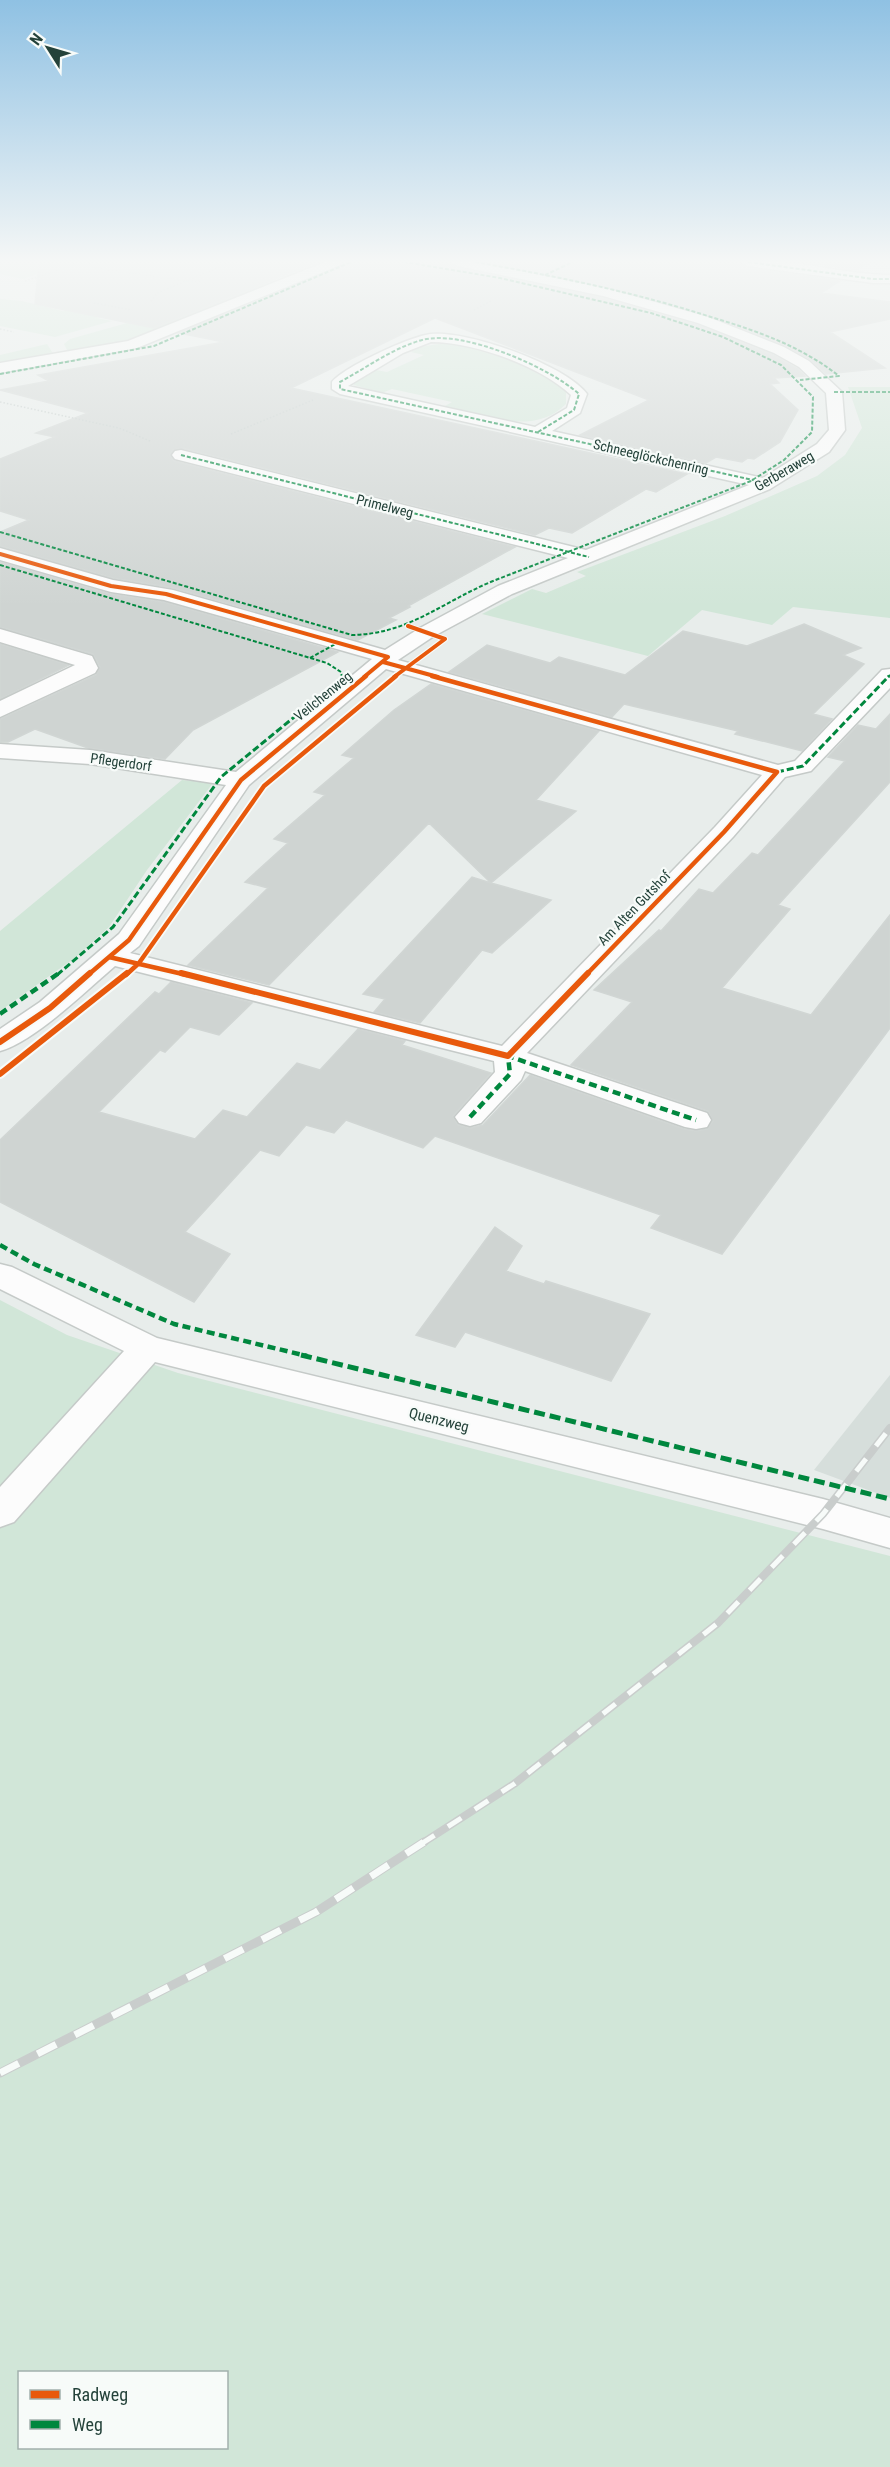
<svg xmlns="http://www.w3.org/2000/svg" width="890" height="2467" font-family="'Roboto Condensed',sans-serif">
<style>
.built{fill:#d6dedb}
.green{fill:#d1e6d8;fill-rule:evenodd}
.building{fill:#cfd4d2;stroke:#d1d6d4;stroke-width:1.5}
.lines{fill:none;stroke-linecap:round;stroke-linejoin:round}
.minor-casing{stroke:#c5cac8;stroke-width:3}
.path{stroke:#c3ccca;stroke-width:1.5;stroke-dasharray:1.5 2;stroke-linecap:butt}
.minor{fill:#fcfcfc;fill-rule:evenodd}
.rail-far1-casing{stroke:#c9cdcc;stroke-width:8}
.rail-casing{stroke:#c9cdcc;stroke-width:9}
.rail-far1{stroke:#f7fbf9;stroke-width:5;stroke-dasharray:16;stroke-linecap:butt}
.rail{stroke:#f7fbf9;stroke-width:7;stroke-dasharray:21;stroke-linecap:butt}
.quiet-far3{stroke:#00873e;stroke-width:2;stroke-dasharray:4 2;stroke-linecap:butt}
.quiet-far2{stroke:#00873e;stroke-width:3;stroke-dasharray:7 3;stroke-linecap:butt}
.quiet-far1{stroke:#00873e;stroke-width:4.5;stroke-dasharray:8 4.5;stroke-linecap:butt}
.quiet{stroke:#00873e;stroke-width:5;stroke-dasharray:11 5;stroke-linecap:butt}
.cycleway-far2-casing{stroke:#f7fbf9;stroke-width:6}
.cycleway-far1-casing{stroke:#f7fbf9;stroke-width:8}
.cycleway-casing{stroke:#f7fbf9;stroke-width:10}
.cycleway-far2{stroke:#e8590c;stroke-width:4}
.cycleway-far1{stroke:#e8590c;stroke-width:4.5}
.cycleway{stroke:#e8590c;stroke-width:6}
.labels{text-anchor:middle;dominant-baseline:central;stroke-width:4.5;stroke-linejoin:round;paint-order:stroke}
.far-street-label{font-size:14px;fill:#24423a;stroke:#f7fbf9}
.street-label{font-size:15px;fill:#24423a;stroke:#f7fbf9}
</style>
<rect width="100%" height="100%" fill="#e8edeb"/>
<path class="built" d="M890,1375v123l-76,-28z"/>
<path class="green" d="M0,262h42l21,3 -40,14 -23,-5z
M254,283l12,2 -129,53 -69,14 -4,-8 6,-5 57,-16 22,-12z
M0,299l22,2 41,10 7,-3 49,1 -22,9 15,3 -57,16 -55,-11z
M445,343c42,4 88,24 121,48v13c-32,33 -84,11 -123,3l9,-5 -60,-13 -10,4 -28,-8 -1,-4 23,-11 11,2 37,-17 -13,-3 8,-5z
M47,344l7,11 -54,9v-9z
M848,387h42v231l-97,-11 -21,18 -70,-15 -54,46 -166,-42 50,-25 14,4 40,-17 -9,-4 148,-56 92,-40 28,-21 17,-27z
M182,780l31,3 -66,87 -38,57 -33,30 -76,54v-80z
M0,1300l67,35 111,38 712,183v911h-890zM20,2372h206v76h-206z"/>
<path class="building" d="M39,261h281l-166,67 -119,-24z
M344,261h106l8,7 144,30 95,27 76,30 25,14 7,7 -31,2 5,5 -9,1 28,26 -18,32 -26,17 -6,-1 -6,4 -26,-5 -10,6 -126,-28 69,-35 -214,-82 -144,70 396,86 -31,18 -10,-3 -74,44 -23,-5 -14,7 -353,-87 -9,2 -3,5 4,6 341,86 -107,59 2,1 -21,11 7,2 -38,20 -184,-52 -61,-10 -113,-32v-14l29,-12 -29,-9v-52l55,-22 -19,-4 52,-20 -88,-23 49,-9 -11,-6 186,-33 -45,-9 162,-66z
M484,261h255l9,7 92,13 -19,12 69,9v17l-60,13 55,36 -59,6 -16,-15 -25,-14 -76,-30 -104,-29z
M799,261h72l-14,9z
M0,562l110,32 54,8 174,50 -145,78 -28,29 -77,-11 -53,-19 -27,13h-8v-23l96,-44 4,-8 -7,-13 -93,-27z
M804,624l57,24 -18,7 21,9 -51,50 19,5 -30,32 -67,-17 3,-3 -114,-27 -12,13 -163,-45 38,-27 63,18 9,-6 66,18 58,-44 64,15z
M0,644l69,21 -69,34z
M431,684l168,47 -63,69 40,11 -85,72 60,17 -59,53 -10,-3 -62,73 -46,-11 11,-13 -22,-5 109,-117 19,6 -62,-60 -160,162 -81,-20 80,-77 -23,-6 43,-39 -14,-4 51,-44 -11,-3 40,-34 -12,-3 52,-45z
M890,714v68l-112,123 12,4 -68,79 89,27 79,-100v113l-168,226 -71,-26 10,-13 -226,-79 -12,12 -77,-28 -12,13 -28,-8 -27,31 -19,-6 -75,82 45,22 -36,48 -194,-100v-62l155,-148 4,2 12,-12 81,21 -33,32 -29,-8 -25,25 -5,-2 -61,62 96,27 28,-29 24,7 50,-54 23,7 38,-41 47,12 -3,4 89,28 -38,43 5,9 13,3 12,-3 47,-50 154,54 12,2 11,-2 6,-8 -5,-10 -137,-46 61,-63 -38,-12 65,-60 2,1 38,-42 14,4 39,-40 6,2 87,-94 -17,-4 30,-32 18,4z
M495,1227l27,19 -16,25 38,13 2,-3 104,33 -39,67 -146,-49 -10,15 -39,-12z"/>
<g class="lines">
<g class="minor-casing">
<path id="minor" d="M325,262h17l-2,3 -203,83 -137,25v-10l128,-22z
M452,262h23l130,26 103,29 76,30 25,14 33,31 3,38 -16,22 -59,37 -258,105 -78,42 -36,24 380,105 17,-4 87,-91 8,-1v19l-79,83 -26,6 -52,60 -206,216 180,60 4,7 -4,7 -11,2 -11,-2 -160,-56 -4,9 -40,43 -11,3 -11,-3 -4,-6 40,-45 -1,-11 -379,-95c-28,24 -81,76 -115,85v-22l40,-27 79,-68 107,-149 -136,-21 -90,-6v-14l90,6 146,22 136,-113 -208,-59 -53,-8 -111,-32v-12l113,32 60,10 212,60 35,-22 78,-42 70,-28 -393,-99 -3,-4 3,-4 6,-1 405,100 163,-65 -409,-91 -8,-5v-7c12,-15 79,-46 99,-48 36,-4 135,31 156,60l-7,19 -28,18 211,47 54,-34 12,-14 -3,-37 -27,-26 -25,-14 -76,-30 -95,-27 -145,-30zM431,342c43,0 109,24 140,53l-4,13 -32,19 -187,-41 55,-33zM386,669l376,106 -47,52 -213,219 -372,-93 9,-7 110,-161z
M741,262c49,-6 100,13 149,13v8h-17l-125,-17z
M0,629l92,27 6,12 -3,5 -95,44v-16l75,-36 -75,-23z
M0,1264l12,3 145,71 666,161 67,19v30l-67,-19 -668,-167 -141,160 -14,5v-40l124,-136 -124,-62z"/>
</g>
<path class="path" d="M56,262l130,19 -29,12 -7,10
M85,266l13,-4
M25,281l48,-16
M200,281h-14l46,-19
M94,303l38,7
M474,310l17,-9
M0,329l14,3
M0,402l119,26 31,13
M231,434l82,-34"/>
<use href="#minor" class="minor"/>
<g class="rail-far1-casing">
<path id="rail-far1" d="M421,1844l93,-60 204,-161 105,-109 67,-86"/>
</g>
<g class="rail-casing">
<path id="rail" d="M0,2073l316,-161 108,-70"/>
</g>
<use href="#rail-far1" class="rail-far1"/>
<use href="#rail" class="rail"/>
<path class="quiet-far3" d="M475,262c80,14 159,30 236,55 46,14 90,29 128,59l-39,4
M748,262l125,17h17
M545,275l28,-13
M0,374l154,-28 197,-84
M834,392h56
M538,432l36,-22 5,-16c-30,-27 -117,-65 -157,-54 -29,8 -56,28 -82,42v7l413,91 11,5
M181,455l408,102
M0,532l352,103c57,-1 90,-33 141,-54l258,-100 33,-21 28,-28 1,-35 -32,-32 -58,-28 -72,-24 -151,-35 -95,-16
M0,565l327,98 14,9 1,5
M310,658l29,-16
M888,677l2,-2"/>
<path class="quiet-far2" d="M777,772l26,-6 86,-90
M57,975l56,-48 108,-150 121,-99v-2"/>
<path class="quiet-far1" d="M0,1014l59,-41
M470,1117l40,-43 -2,-18 188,64
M0,1245l34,19 140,60 133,32"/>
<path class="quiet" d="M301,1355l589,144"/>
<g class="cycleway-far2-casing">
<path id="cycleway-far2" d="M0,554l111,32 55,8 222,63
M383,662l55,15
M364,677l24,-20
M394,677l51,-38 -37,-13"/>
</g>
<g class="cycleway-far1-casing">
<path id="cycleway-far1" d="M432,676l345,96 -53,60 -138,143
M109,957l78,18
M88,975l41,-35 112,-160 125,-104
M126,975l13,-12 125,-177 132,-110"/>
</g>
<g class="cycleway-casing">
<path id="cycleway" d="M181,973l327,83 80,-83
M0,1042l50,-34 40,-35
M0,1074l127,-101"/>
</g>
<use href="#cycleway-far2" class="cycleway-far2"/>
<use href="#cycleway-far1" class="cycleway-far1"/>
<use href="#cycleway" class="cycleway"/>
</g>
<linearGradient id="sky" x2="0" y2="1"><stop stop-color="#8fc1e3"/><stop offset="0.43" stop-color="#f5f7f6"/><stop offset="1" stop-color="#f5f7f6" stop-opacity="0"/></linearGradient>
<rect width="890" height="607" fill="url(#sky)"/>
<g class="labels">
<g class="far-street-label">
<text transform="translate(651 457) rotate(13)">Schneeglöckchenring</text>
<text transform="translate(784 471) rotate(-30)">Gerberaweg</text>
<text transform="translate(385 506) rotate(14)">Primelweg</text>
<text transform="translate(323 696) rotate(-39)">Veilchenweg</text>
<text transform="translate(121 762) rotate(8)">Pflegerdorf</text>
<text transform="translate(634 908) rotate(-46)">Am Alten Gutshof</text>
</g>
<g class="street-label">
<text transform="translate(439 1420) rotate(14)">Quenzweg</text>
</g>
</g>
<rect x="18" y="2371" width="210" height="78" fill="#f7fbf9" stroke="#a3b1ad" stroke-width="1.5"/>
<rect x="30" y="2390" width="30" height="9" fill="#e8590c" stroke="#a3b1ad" stroke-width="1.5"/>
<text x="72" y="2401" font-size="18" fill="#24423a">Radweg</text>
<rect x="30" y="2420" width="30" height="9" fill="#00873e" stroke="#a3b1ad" stroke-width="1.5"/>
<text x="72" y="2431" font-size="18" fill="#24423a">Weg</text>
<g transform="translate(48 48) rotate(307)" stroke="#f7fbf9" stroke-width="4.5" paint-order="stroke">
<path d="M0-4.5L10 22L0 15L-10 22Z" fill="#24423a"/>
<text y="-9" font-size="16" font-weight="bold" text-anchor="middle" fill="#24423a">N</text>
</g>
</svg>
